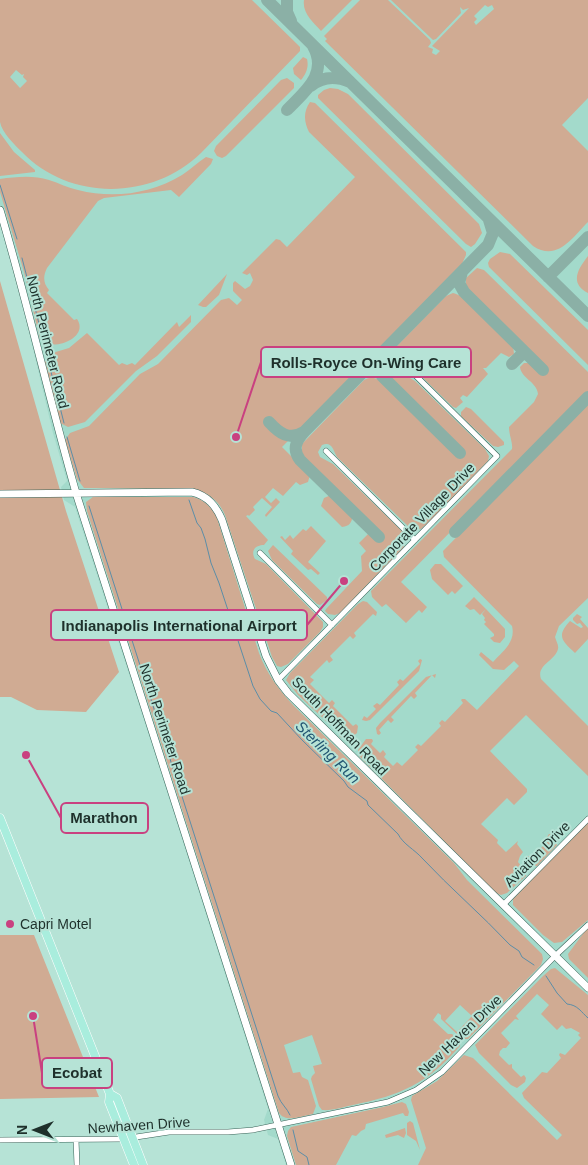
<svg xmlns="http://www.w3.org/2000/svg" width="588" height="1165" font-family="Arial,sans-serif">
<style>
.built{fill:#a3dacb}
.green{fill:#d0ab93;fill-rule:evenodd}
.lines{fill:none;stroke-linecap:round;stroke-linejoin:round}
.stream{stroke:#5b8ea8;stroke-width:1}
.taxiway{stroke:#8bb0a6;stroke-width:12}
.street-casing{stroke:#386257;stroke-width:6}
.secondary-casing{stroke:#386257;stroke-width:8}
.primary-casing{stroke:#fff;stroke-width:9}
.street{stroke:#fff;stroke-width:5}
.secondary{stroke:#fff;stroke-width:7}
.primary{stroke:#a9eddd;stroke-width:8}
.poi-dot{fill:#c94180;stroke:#b6e3d6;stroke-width:2}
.labels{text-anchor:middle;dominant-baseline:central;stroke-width:4;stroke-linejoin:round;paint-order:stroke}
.street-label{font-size:14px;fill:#1e302b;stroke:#b6e3d6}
.poi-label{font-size:14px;fill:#1e302b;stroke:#b6e3d6;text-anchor:start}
.water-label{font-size:15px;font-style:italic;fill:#235672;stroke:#b6e3d6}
.leader{fill:none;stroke:#c94180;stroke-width:2}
.callout-dot{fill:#c94180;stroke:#b6e3d6;stroke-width:2}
.callout{fill:#b6e3d6;stroke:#c94180;stroke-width:2}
.callout-label{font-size:15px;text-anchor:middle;font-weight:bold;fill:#1e302b}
</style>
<rect width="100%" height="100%" fill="#b6e3d6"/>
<path class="built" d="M0,0h588v1165h-302l-8,-26 -10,-4 -4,-15 4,-11 -115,-361 -78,-241 -11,-7 -3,-13 6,-6 -14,-48 -31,-131 -22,-78z"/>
<path class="green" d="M0,0h252l44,43 4,4v4l-99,102c-48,47 -131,49 -179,-1 -7,-7 -20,-19 -22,-30 0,-10 0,-24 0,-34 0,-30 0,-59 0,-88zM16,70l6,5 2,-1 -1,3 4,4 -7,7 -10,-11z
M304,0h48l-31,31c-8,-9 -19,-18 -17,-31z
M360,0h28l42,40 1,3 -3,4 5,2 -1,4 4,2 4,-4 -8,-5 37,-38 -6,2 -3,-3 1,6 -25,26 -3,1 -42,-40h197v98l-26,27 26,26v71c-16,16 -31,40 -55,24l-208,-205 2,-2 -3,-3zM485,5l3,2 4,-2 2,4 -18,16 -2,-3 3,-3 -3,-3z
M303,57l4,2c2,8 -1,15 -6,21l-7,-6 -1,-6z
M287,78l7,5v5l-68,68 -4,2 -5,-2 -3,-5 2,-5 65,-66z
M330,88l8,1 10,5 131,130 3,9 -7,11 -4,3 -5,-3 -148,-146v-3l6,-5z
M310,102l5,1 151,149v3l-5,11 -179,181 28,28 -2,7 -8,3 -4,-3 -13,14 -10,-8 -8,9 6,6 5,-5 4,4 -14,15 -1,-2 7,-8 -10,-9 -9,9 2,3 -6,6 -1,-1 -2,1 22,24 -4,5c-8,0 -14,5 -9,14l11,5 57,58v5l-3,5 -32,32 -7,3 -4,-1 -5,-9 -47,-142c-6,-14 -16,-22 -31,-26l-110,-1 -7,-9 -12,-39 5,-7 19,-7 51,-52 18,-10 63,-64 8,-2 8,7 5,-5 -9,-9v-8l2,-2 10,8 5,-3 3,-6 -3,-7 -3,2 -5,-2 34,-34 4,1 7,7 68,-70 -46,-45c-5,-10 -6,-20 1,-30z
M0,133l14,19 21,18v2l-35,4z
M206,157l7,2 -2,5 -32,33 -8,-7 -67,8 -6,3 -51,67c-4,8 -4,15 2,22l-2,3 27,27 3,-1c13,19 -26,34 -37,20l-16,-67 -24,-80v-13c16,-2 33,-4 49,1 10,3 19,8 29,10 35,9 73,4 104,-15 8,-5 16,-13 24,-18z
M500,252l10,2 78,76v35l-99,-98 -1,-4 2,-4z
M588,256v37c-19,-10 -10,-24 0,-37z
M477,268l7,2 104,102v20l-187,190 26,25 -5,6 -3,-3 -13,13 -20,-19 -4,3 -10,-10 -1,-6 141,-142c1,-6 -3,-14 -3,-22l25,-25 4,-8c-1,-12 -17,-16 -18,-27l4,-4h7l11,11 5,-5 -81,-82v-9z
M227,274l-8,21 -13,12h-3l-5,-2z
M0,281l66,230 53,161 -33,40 -49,-2 -26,-13h-11z
M453,293c13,2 48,41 60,53l1,8 -5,3 -8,-4 -15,15h-3l5,6 -21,23 -4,-2 -3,3 3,4 -7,6 -3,-1 -34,-33 -3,-8 -4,-5 -8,1 -4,7 3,5 12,7 70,68 4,7 -1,5 -58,60 -9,8 -9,1 -75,-73c-4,-7 -5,-16 -15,-12l-4,7 2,5 13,7 70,68 3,6 -2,9 -64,66 -5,2 -7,-1 -3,-3 1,-2 36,-38 -1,-15 5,-5 -7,-8 10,-10 8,8 5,-6 -71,-70 -9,-11v-10l62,-64c11,-6 15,1 24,7l72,70 5,-5 -72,-71c-6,-8 -13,-12 -8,-23l61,-62z
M191,315v7l-34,34 -21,15 -51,51 -17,5 -8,-4 -15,-61 4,-8 20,-6 18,-15 32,32 3,-2 5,2 5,-2 3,2 42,-43 2,5z
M588,403v195l-29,28 -4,11c1,4 4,8 3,12 -3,12 -22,16 -17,30l47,47v50l-62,-61 -36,36 37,38v3l-13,13 -7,-7 -26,26 17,16 -1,3 9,9 12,-11 -1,3 6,8 -3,4 -2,6 8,10v4l-19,17 -6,2 -5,-2 -137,-137 -1,-6 8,-11h6l1,2 -2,3 9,9 3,-3 3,4 -2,3 9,9 4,-4 5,4 16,-16 -3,-3 3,-3 3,2 20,-20 -2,-3 3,-3 3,2 18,-19 -2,-3 1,-1h3l12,11 42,-44 -5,-5 -10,9 -11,-1 -14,-14 2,-3 12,10c10,-11 23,-20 19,-36l-68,-69 -1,-6z
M466,407l5,2 33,33v3l-6,2 -5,-1 -32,-30v-4z
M331,495l22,21c-2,7 -3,10 -11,11l-21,-21 3,-8z
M93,497h100c12,3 19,11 24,21l42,135c8,21 20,37 35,53l160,157 13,17 75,74 1,5 -2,6 -73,74h-6l-21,-20v-4l-3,-2 -5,7 15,14h4l8,8v4c-33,38 -59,49 -107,59 -10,2 -21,6 -31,5l-3,-4 -8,-27 1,-3 3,-3 -2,-7 9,-2 -10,-29 -28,10 9,28 7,-1 2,5 6,3 8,26 -3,8c-11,2 -27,9 -34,-1l-192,-602 -1,-9zM460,1005l12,11 -15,16 -12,-11z
M311,526l15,15 -18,21 12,11 -2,2 -7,-6 -3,1 -17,-16 2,-3 -13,-14 2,-1 3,4 5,-5 3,4 10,-10 3,2z
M273,545l54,52v3l-7,5 -3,-1 -45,-44 -4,-9z
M435,564h6l22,22 -8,8 -3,-3 -4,4 -16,-16 -2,-9z
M474,597l12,12 -6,6 -6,-6 -4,1 -5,-4z
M363,601l4,1 10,10 -1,4 -3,-2 -19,19 2,3 -3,3 -3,-3 -20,20 3,4 -4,3 -2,-3 -17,17 4,3 -4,4 19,19 3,-3 3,3 -2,3 20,20 3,-2 2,2 -1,7c-6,5 -11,8 -18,3l1,-2 -42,-39 -12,-15 4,-7 68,-69z
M486,609l19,20v8l-5,6 -6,-1 -4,-4 4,-2v-2l-10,-10 2,-2 -2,-2 1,-2 -3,-4z
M577,614l5,3 -2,2 8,9v11l-13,14c-13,-12 -19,-17 -5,-32l11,7 2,-1 -3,-4 -3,1 -4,-4v-2z
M420,659l2,1 -3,11 -49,49 -4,1 -4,-1 2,-4 3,2 9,-9 -3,-3 4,-3 3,2 19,-20 -2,-3 3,-3 3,2 17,-17 -2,-3z
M436,674l-1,4 -3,-3 -17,18 2,3 -3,3 -3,-3 -20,21 3,3 -3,3 -3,-3 -9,10 2,3 -2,2 -2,-1 -1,-6 4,-5 46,-46z
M588,822v98l-26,22 -8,1 -11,-8 -30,-30v-6z
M549,834h3l5,3v8l-20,21h-8l-4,-4v-4l3,-2 4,1 17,-17 -2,-3z
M588,927v51l-19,-19 -1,-5z
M0,935h34l65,162 -99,2z
M555,968l33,27v170h-170l8,-17 -15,-48 1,-4 25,-15 27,-26 9,3 84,82 5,-5 -38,-37 -2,-5 20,-21 5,1 14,-15 -2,-3 1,-2 5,2 16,-17 -3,-3 2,-2 -9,-5 -5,1 -4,-4 -5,5 -16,-16 8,-9 -12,-11 -21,22 3,4 -4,-1 -14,14 9,10 -4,5h-3l-3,3 -1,4 10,10 3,-1v4l9,9 3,-2 2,3 -1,4 -8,6 -6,-3 -32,-32 -4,-8 68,-69 8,-7z
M402,1102l4,2 3,8 -1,4h-3l-2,-3 -37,11 -1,5 -4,2 -5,5 -4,-1 -16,30h-40l-9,-29 1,-5 3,-4 92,-20z
M410,1121l3,2 7,27 -4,-9 -9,-6v-12z
M405,1128l1,5 -2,5 -6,-3 -12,3 -1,-3z"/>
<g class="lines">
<path class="stream" d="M0,185l17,54
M22,258l21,81
M48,360l16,63
M67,437l13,44
M189,500l8,23 4,5 4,11 6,24 8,20 34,103 7,13 11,12 6,2 25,27 42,41 4,6 19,14 1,4 30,29c5,10 17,16 24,24 28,30 60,57 88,87l9,6 3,6 12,8
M89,506l189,590c3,8 9,12 12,19
M546,976l11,17 10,11c11,1 14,8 21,14
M293,1130l5,21 9,6 2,8"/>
<path class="taxiway" d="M267,0l321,316
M287,0v12l4,9
M311,86c12,-10 25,-10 39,-4
M287,110c17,-18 42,-36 26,-64
M462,272l-3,11 5,9 79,78
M548,277l40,-40
M380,355l-3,11 5,10 78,77
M512,364l12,-12
M269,422c10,11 20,19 35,10
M455,532l133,-135
M379,537l-79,-77c-8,-11 -4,-19 4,-28l184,-187 5,-12 -4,-13"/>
<g class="street-casing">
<path id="street" d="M326,451l89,89
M260,553l72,72
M278,680l219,-224 -89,-88
M503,905l85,-86
M0,1140l123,-1 46,-7h59l25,-2 135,-28 28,-12 26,-18 113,-116 33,-31
M76,1140l1,25"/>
</g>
<g class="secondary-casing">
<path id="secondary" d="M0,210c28,94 49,189 76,283l215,672
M0,494l192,-2c16,4 24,14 30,28l44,136 12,24 10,13 300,295"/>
</g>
<g class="primary-casing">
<path id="primary" d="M0,818l99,248 11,28 -1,8 25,63
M110,1094l7,4 26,67"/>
</g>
<use href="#street" class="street"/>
<use href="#secondary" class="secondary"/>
<use href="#primary" class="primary"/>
</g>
<circle class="poi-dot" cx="10" cy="924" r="5"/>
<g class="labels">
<g class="street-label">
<text transform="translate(48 342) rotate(76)">North Perimeter Road</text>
<text transform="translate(422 517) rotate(-46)">Corporate Village Drive</text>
<text transform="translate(340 726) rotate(46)">South Hoffman Road</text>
<text transform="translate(165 729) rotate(72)">North Perimeter Road</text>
<text transform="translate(537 854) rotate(-45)">Aviation Drive</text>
<text transform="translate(460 1035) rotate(-44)">New Haven Drive</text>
<text transform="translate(139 1125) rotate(-4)">Newhaven Drive</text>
</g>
<g class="poi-label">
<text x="20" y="924">Capri Motel</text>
</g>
<g class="water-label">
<text transform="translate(328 752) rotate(44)">Sterling Run</text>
</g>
</g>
<path class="leader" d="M236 437L261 362M344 581L307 625M26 755L61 818M33 1016L42 1073"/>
<g class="callout-dot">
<circle cx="236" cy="437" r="5"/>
<circle cx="344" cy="581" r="5"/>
<circle cx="26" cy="755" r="5"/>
<circle cx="33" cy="1016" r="5"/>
</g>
<g class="callout">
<rect x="261" y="347" width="210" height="30" rx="5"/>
<rect x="51" y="610" width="256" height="30" rx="5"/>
<rect x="61" y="803" width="87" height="30" rx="5"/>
<rect x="42" y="1058" width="70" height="30" rx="5"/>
</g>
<g class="callout-label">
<text x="366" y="368">Rolls-Royce On-Wing Care</text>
<text x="179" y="631">Indianapolis International Airport</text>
<text x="104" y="823">Marathon</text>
<text x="77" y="1078">Ecobat</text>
</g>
<g transform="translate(35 1130) rotate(270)" stroke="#b6e3d6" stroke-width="4" paint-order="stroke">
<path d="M0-4L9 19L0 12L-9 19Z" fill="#1e302b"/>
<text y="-8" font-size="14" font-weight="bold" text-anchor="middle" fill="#1e302b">N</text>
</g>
</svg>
